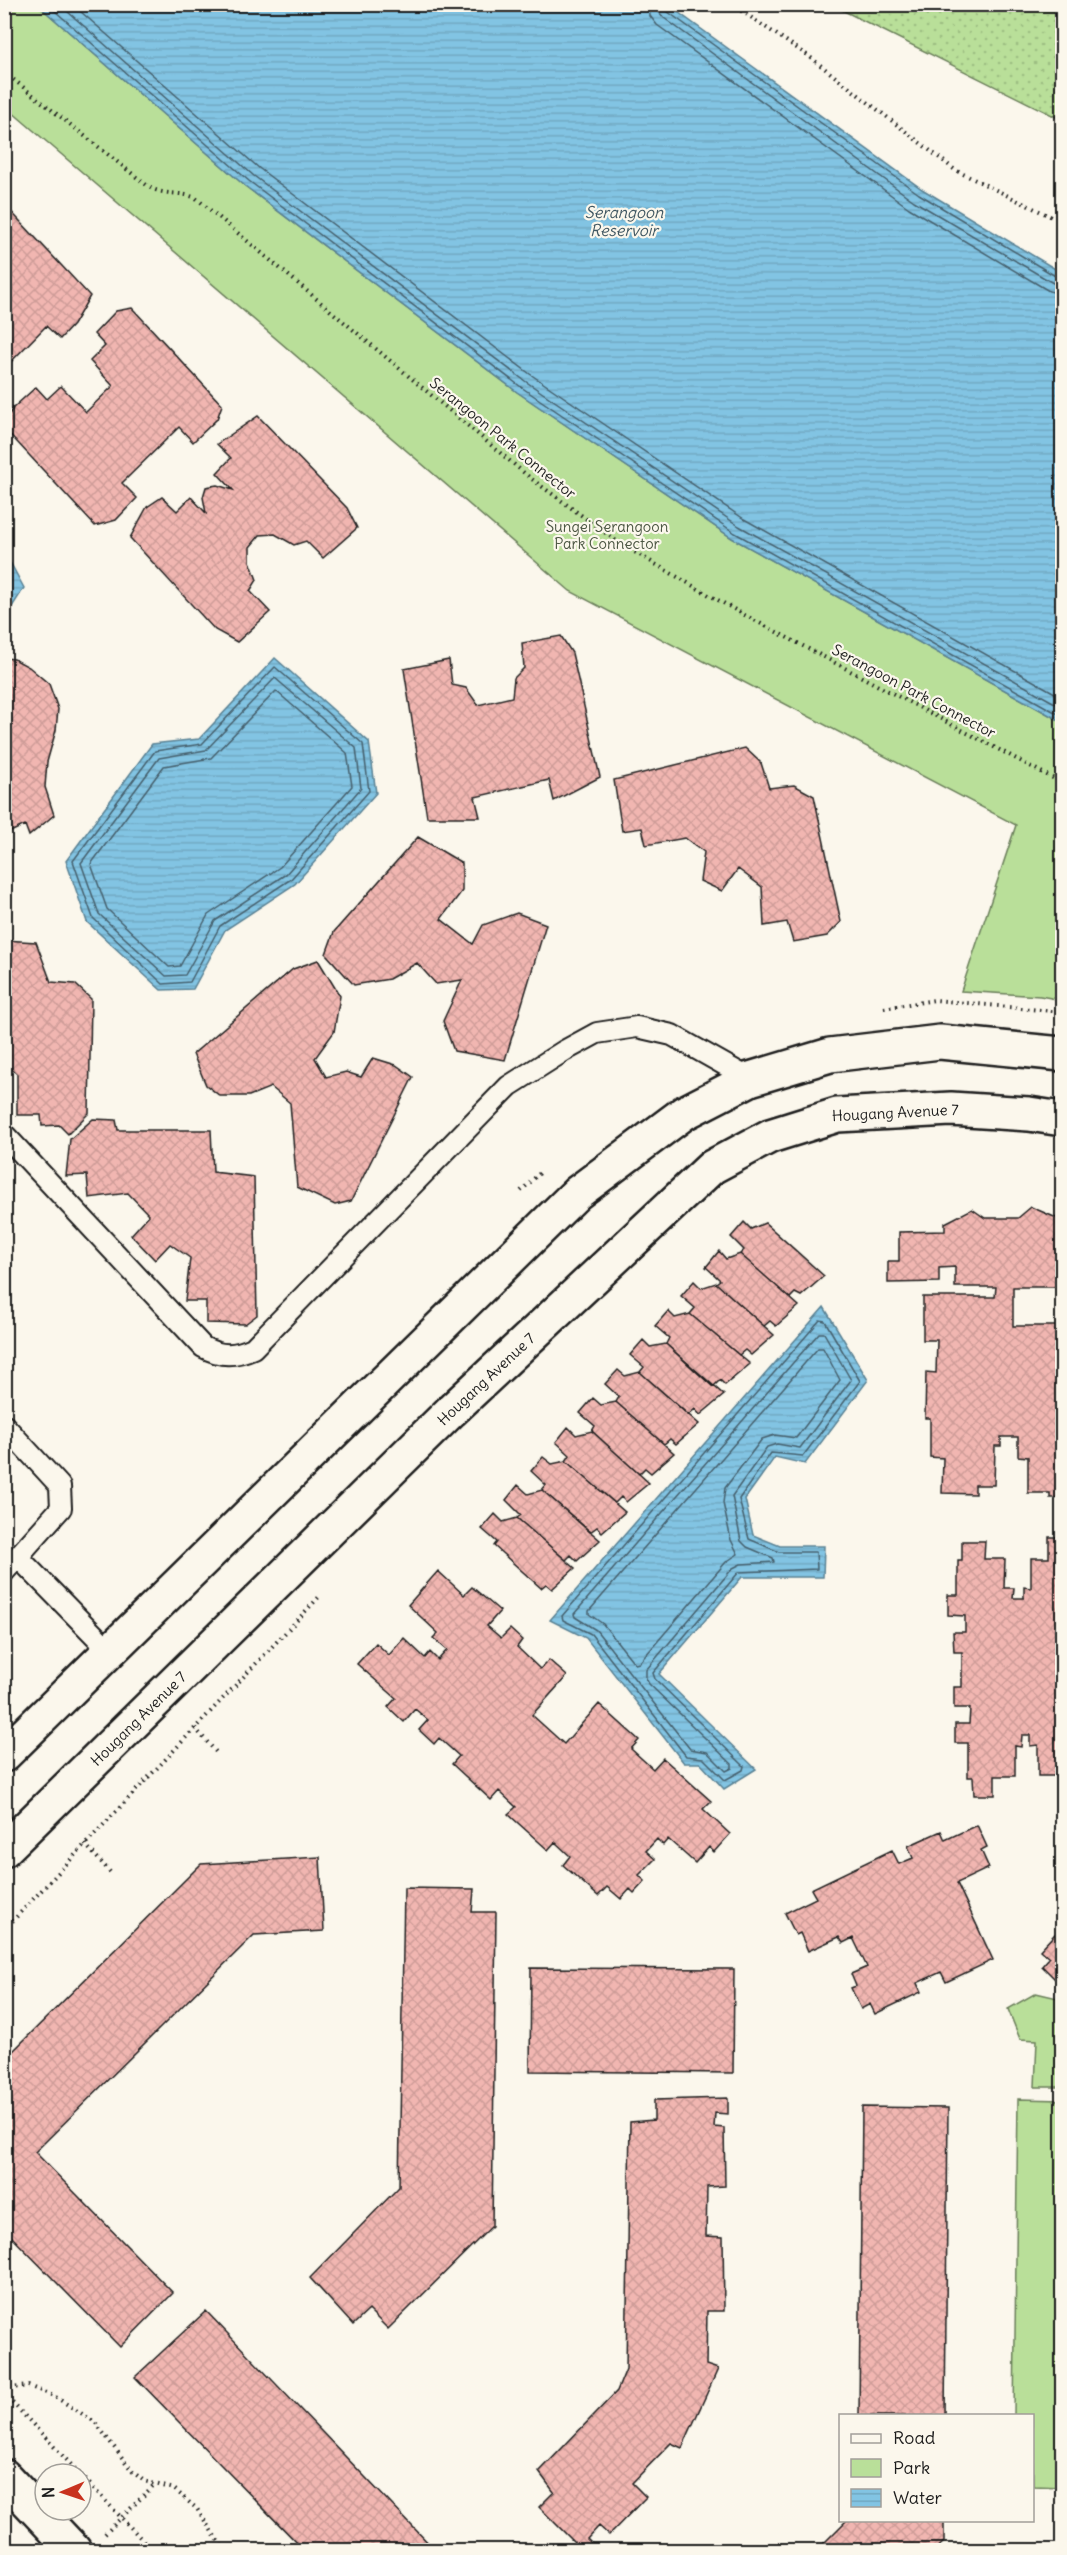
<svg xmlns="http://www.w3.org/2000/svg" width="1067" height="2555" font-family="Delius,sans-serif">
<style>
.grass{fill:url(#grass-dots);stroke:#6a7e5a;stroke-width:1.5}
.park{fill:#b9df99;stroke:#6a7e5a;stroke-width:1.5}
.water{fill:url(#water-rules);stroke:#598193;stroke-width:1.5}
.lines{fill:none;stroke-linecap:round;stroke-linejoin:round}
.shore{stroke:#455f6c;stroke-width:1.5}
.building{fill:url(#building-cross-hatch);stroke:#1c1c1c;stroke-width:1.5}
.lane-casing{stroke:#1c1c1c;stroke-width:24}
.secondary-casing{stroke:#1c1c1c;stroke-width:38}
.primary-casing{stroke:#1c1c1c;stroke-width:38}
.path{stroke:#1c1c1c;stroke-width:4;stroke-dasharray:1.5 4.5;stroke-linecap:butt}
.lane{stroke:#fbf7ec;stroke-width:20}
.secondary{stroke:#fbf7ec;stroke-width:33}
.primary{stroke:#fbf7ec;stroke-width:33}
.labels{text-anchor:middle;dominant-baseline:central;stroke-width:4.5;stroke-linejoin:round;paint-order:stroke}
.street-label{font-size:15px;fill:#1c1c1c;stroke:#fbf7ec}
.park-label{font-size:15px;fill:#4b5642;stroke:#fbf7ec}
.water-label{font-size:16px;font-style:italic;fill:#405762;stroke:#fbf7ec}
</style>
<defs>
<pattern id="grass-dots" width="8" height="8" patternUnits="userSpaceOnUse" patternTransform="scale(1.5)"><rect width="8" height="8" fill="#b9df99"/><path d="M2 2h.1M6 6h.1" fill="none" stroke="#9ebf83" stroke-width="1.8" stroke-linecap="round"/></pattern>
<pattern id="water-rules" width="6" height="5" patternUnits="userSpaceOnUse" patternTransform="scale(1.5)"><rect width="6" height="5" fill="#82c4e3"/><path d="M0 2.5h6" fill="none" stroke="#70a8c2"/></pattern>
<pattern id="building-cross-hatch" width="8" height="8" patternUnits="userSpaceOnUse" patternTransform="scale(1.5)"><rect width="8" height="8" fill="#f1b6b1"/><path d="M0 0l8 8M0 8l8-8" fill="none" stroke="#ce9c98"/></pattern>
</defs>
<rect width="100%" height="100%" fill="#fbf7ec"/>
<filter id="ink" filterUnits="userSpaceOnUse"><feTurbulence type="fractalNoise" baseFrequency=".0167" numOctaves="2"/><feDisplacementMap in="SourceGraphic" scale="12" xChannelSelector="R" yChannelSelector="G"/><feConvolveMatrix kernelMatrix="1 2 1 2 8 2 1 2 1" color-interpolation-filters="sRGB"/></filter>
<g filter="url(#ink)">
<path class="grass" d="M832,5h230v115z"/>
<path class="park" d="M5,5h33l207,181 272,206 215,146 330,184v278l-22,-4 -79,-5 55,-166 -446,-234 -565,-485z
M1036,1993l26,6v88h-27l2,-47 -17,-1 -12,-30z
M1018,2099l44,1v387l-29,-1 -1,-70 -18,-1z"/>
<path class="water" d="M38,5h630l254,184 140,84v449l-330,-184 -215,-146 -272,-206z
M4,551l20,37 -19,30h-1z
M275,658l94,84 7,51 -81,91 -70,46 -32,59 -32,1 -74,-68 -21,-61 86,-117 47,-5z
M824,1307l44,73 -63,84 -30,-7 -30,42 8,36 27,11h44l-1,31h-81l-83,97 97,95 -32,20 -24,-26h-16l-98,-125 -36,-18z"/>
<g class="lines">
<path class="shore" d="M47,4l202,177 272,206 214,146 327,183
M59,4l195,172 271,205 214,145 323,181
M72,4l188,165 270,205 214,145 318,178
M649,4l1,12 7,9 252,183 140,83 13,3
M658,4l1,8 5,6 250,183 139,82 9,2
M665,4l3,8 251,182 138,83 5,1
M275,667l88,77 6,47 -78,88 -71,47 -30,56 -27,2 -70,-66 -20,-57 82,-110 47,-7z
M275,678l81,70 5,40 -75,86 -71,47 -30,54 -19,1 -67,-62 -18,-51 78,-105 47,-8z
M276,691l71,62 5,33 -72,81 -72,48 -28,51 -11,1 -62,-58 -16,-45 73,-98 47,-8z
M820,1320l5,1 35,60 -57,75 -32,-3 -32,46 10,40 30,13h37l1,17 -78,3 -86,101 2,6 89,87 -1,4 -18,10 -22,-22 -17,-2 -95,-122 -28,-14 -1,-4z
M819,1333h5l27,47 -51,68 -23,-4 -10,3 -35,49 9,45 6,6 26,11 1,4 -33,2 -8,4 -87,102v8l3,6 83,80v4l-6,3 -19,-19 -17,-3 -94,-119 -21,-13 -1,-3z
M818,1348h5l17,32 -44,58 -21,-3 -13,4 -37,49 -2,15 8,37 7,14 -12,8 -87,101 -4,1 -32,-40 -14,-10v-3z"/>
</g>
<path class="building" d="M4,204l86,92 -17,29 -13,14 -14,-13 -42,43z
M132,308l90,97 -5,14 -24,23 -14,-15 -57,56 15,15 -21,22 -21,6 -91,-98v-5l9,-15 23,-21 11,12 14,-13 25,26 27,-26 -23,-25 15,-15 -11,-12 22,-23z
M258,416l89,92 10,20 -34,30 -17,-17 -12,4 -19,-11 -15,1 -10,12v14l7,19 -7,11 20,21 -33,30 -22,-12 -85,-92 17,-31 15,-10 15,14 14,-14 15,16 -3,-16 3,-10 11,-2 16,5 -16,-17 14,-15 -14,-14z
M561,636l11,17 28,124 -46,24 -5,-21 -74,17 5,20h-53l-23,-148 45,-9 3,25 14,3 12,17 34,-8 2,-19 10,-10 -2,-25z
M4,658l10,1 15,8 20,17 9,25 -2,21 -9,32 -2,25 9,28 -25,21 -4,-11 -21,10z
M745,748l16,15 8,25 25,-3 20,11 27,126 -14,14 -34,6 -6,-20 -23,4 -2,-39 -24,-18 -16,22 -22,-10 4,-29 -19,-14 -39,7 -4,-17 -20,3 -8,-51z
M418,837l44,26v28l-21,28 32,25 10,-19 34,-12 29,11 -41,136 -51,-9 -11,-30 19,-41 -26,4 -19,-21 -28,16 -35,6 -28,-31 8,-22z
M4,940l32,2 15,40 24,2 16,15 -2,114 -21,21 -9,-9 -17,1 -1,-11h-24v-41l-13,-12z
M318,960l22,36 -6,36 -19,26 11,19 20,-5 15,5 12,-19 23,7 17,12 -62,124 -16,4 -38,-18 -7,-84 -19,-16 -22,9h-29l-14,-11 -13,-31 100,-85z
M93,1119l23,1 2,10h93l2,42 41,5 3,138 -12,9 -39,-1v-22h-21l5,-43 -20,-14 -15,16 -24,-25 18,-20 -21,-22 -39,5 -2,-23 -21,1 4,-37z
M1031,1207l28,12 -1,8h4v60h-49v39h49v172h-12v-5h-22v-36l-10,-1v-19h-17v9h-6l-1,39h-19v9l-33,-1 1,-35 -13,-1v-39h-5l1,-46 10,1 1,-33h-14v-43h72l1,-10h-41v-20l-16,1v14l-51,1v-22h11v-29l46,-1v-8l27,-14 13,9h33z
M744,1222l7,7 14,-6 59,53 -23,20 -6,-3 -5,5 -50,-44 4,-4 -13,-13z
M719,1251l7,8 14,-5 59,52 -23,20 -6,-5 -6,5 -48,-43 4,-3 -14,-13z
M694,1281l7,7 15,-5 58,52 -23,20 -6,-5 -6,5 -49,-41 5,-6 -14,-12z
M668,1311l7,7 15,-4 60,50 -25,21 -5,-5 -7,7 -47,-43 3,-6 -14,-12z
M643,1340l7,7 16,-3 58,51 -24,20 -5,-6 -7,6 -48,-43 4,-5 -14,-12z
M618,1370l7,6 15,-4 59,52 -23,20 -6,-5 -6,5 -48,-42 3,-5 -14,-13z
M593,1398l8,7 15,-3 58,51 -23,20 -6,-5 -6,6 -47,-43 3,-5 -15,-13z
M568,1427l8,8 16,-4 57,52 -23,19 -5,-5 -6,6 -49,-42 4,-6 -14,-13z
M543,1457l9,7 14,-3 59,51 -23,20 -5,-5 -7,5 -48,-42 4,-5 -15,-14z
M518,1485l10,9 14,-4 58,50 -23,21 -6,-6 -5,5 -49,-42 4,-3 -15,-15z
M495,1514l8,8 14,-4 58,50 -23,21 -6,-5 -5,4 -47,-42 3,-4 -15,-13z
M1049,1537h13v256h-3v-17h-21v-31l-8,1v-11h-8l-1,12 -6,-1v30h-20v19h-21l-1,-18h-5v-34h-13v-19h14l1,-16h-16v-21h8v-35h-8l-1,-20h12v-16l-17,-1v-20h10v-35h4v-19h23l-1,18h21l-1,29h10l-1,10h11v-11l7,1v-30h18z
M438,1571l26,24 8,-8 28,24 -13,15 14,12 9,-9 12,11 -5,7 23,22 9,-9 18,16 -35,39 32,29 35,-40 40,36 -8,9 22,20 10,-11 48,43 -8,8 27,25 -16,18 -5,-5 -14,16 -27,-24 -5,6 -6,-6 -11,12 9,8 -16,16 6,6 -11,12 -4,-4 -9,10 -14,-12 -9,9 -35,-31 7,-9 -15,-14 -7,8 -40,-36 8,-7 -17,-16 -8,9 -39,-36 7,-8 -20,-18 -5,6 -15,-14 9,-10 -13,-11 -11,13 -16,-15 8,-9 -39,-34 19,-21 13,12 15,-17 21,20 5,-6 8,8 9,-10 -14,-12 5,-5 -30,-28z
M977,1825l10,22 -6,3 8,18 -32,15 36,77 -47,22 -5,-10 -24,11 4,9 -46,22 -5,-10 -9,5 -10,-21 5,-2 -5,-12 16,-7 -14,-29 -10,5 -4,-6 -31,14 -8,-18 -4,2 -11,-22 31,-15 -5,-9 81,-39 7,14 14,-6 -5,-12 33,-15 4,9z
M320,1857l4,74 -70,4 -219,217 138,141 -53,54 -116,-118v-169l197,-196z
M404,1888l70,1 -2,23h24l-4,314 -104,103 -19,-19 -16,15 -43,-47 89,-91z
M1055,1934l4,5 3,-4v51l-20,-20 7,-8 -9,-8z
M531,1968l203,1 -1,104 -203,-2z
M728,2098v16l-13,-1 -1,14 10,1 1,58 -18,1 -1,49 17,1 1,74h-17l-1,54 12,4 -36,79 -11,-5 -39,40 14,14 -37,38 -10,-9 -12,13 7,7 -5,4h-7l-43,-43 15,-15 -15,-20 78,-81 9,-22 4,-247 24,-2v-20z
M862,2107l86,1 -3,308h-86z
M206,2311l229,239h-131l-169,-173z
M847,2520h97v22l-9,8h-118z"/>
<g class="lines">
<g class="lane-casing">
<path id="lane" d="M4,1134l199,213c18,10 32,9 50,1l256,-262 55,-35 33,-18 40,-6 35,8 78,44
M4,1425l56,61 1,22 -57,64
M18,1557l92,94"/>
</g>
<g class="secondary-casing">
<g id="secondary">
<path d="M4,1755l573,-562 107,-80 66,-34 80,-24 110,-13 122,12"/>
<path id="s1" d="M4,1850l447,-439 261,-244 58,-31 67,-21 114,-6 78,5 33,5"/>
</g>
</g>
<g class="primary-casing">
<path id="primary" d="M4,2476l70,74"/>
</g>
<path class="path" d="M731,4l79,53 145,113 107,52
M4,72l145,115c15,9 31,4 47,11l333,279 93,68 115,66 325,172
M884,1008l51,-8 127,12
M521,1191l21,-20
M195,1728l21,24
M85,1844l25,28
M4,1930l315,-333
M1062,2198l-2,10 -1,69 3,52
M4,2389l24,-3 26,10 41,26 38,50 11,9 30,8 23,20 27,41
M4,2394l76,80
M81,2475l71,75
M105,2534l50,-50"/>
<use href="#lane" class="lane"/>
<use href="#secondary" class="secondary"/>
<use href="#primary" class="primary"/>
</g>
</g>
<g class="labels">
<g class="street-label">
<text transform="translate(503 438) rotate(39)">Serangoon Park Connector</text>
<text transform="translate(914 691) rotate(28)">Serangoon Park Connector</text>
<text stroke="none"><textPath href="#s1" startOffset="1178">Hougang Avenue 7</textPath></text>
<text stroke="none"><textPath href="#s1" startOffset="674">Hougang Avenue 7</textPath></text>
<text stroke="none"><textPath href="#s1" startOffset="188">Hougang Avenue 7</textPath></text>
</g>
<g class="park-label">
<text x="607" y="526">Sungei Serangoon<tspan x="607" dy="17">Park Connector</tspan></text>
</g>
<g class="water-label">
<text x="624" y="212">Serangoon<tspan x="624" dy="18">Reservoir</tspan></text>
</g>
</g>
<rect width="1067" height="2555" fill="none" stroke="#fbf7ec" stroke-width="24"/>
<rect x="12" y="12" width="1043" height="2531" fill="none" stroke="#1c1c1c" stroke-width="2" filter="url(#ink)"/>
<rect x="839" y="2414" width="195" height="108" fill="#fbf7ec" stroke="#a29f99" stroke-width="1.5"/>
<rect x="851" y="2434" width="30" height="9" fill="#fbf7ec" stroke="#a29f99" stroke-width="1.5"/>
<text x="893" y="2444" font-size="18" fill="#1c1c1c">Road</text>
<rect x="851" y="2459" width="30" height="18" fill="#b9df99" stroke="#a29f99" stroke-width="1.5"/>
<text x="893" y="2474" font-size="18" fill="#1c1c1c">Park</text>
<rect x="851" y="2489" width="30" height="18" fill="url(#water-rules)" stroke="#a29f99" stroke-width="1.5"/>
<text x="893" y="2504" font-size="18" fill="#1c1c1c">Water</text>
<g transform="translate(63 2492) rotate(268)"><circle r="28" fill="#fbf7ec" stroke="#a29f99" stroke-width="1.5"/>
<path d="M0-4.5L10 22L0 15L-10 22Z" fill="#c8321e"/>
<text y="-9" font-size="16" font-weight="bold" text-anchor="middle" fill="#1c1c1c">N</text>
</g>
</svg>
